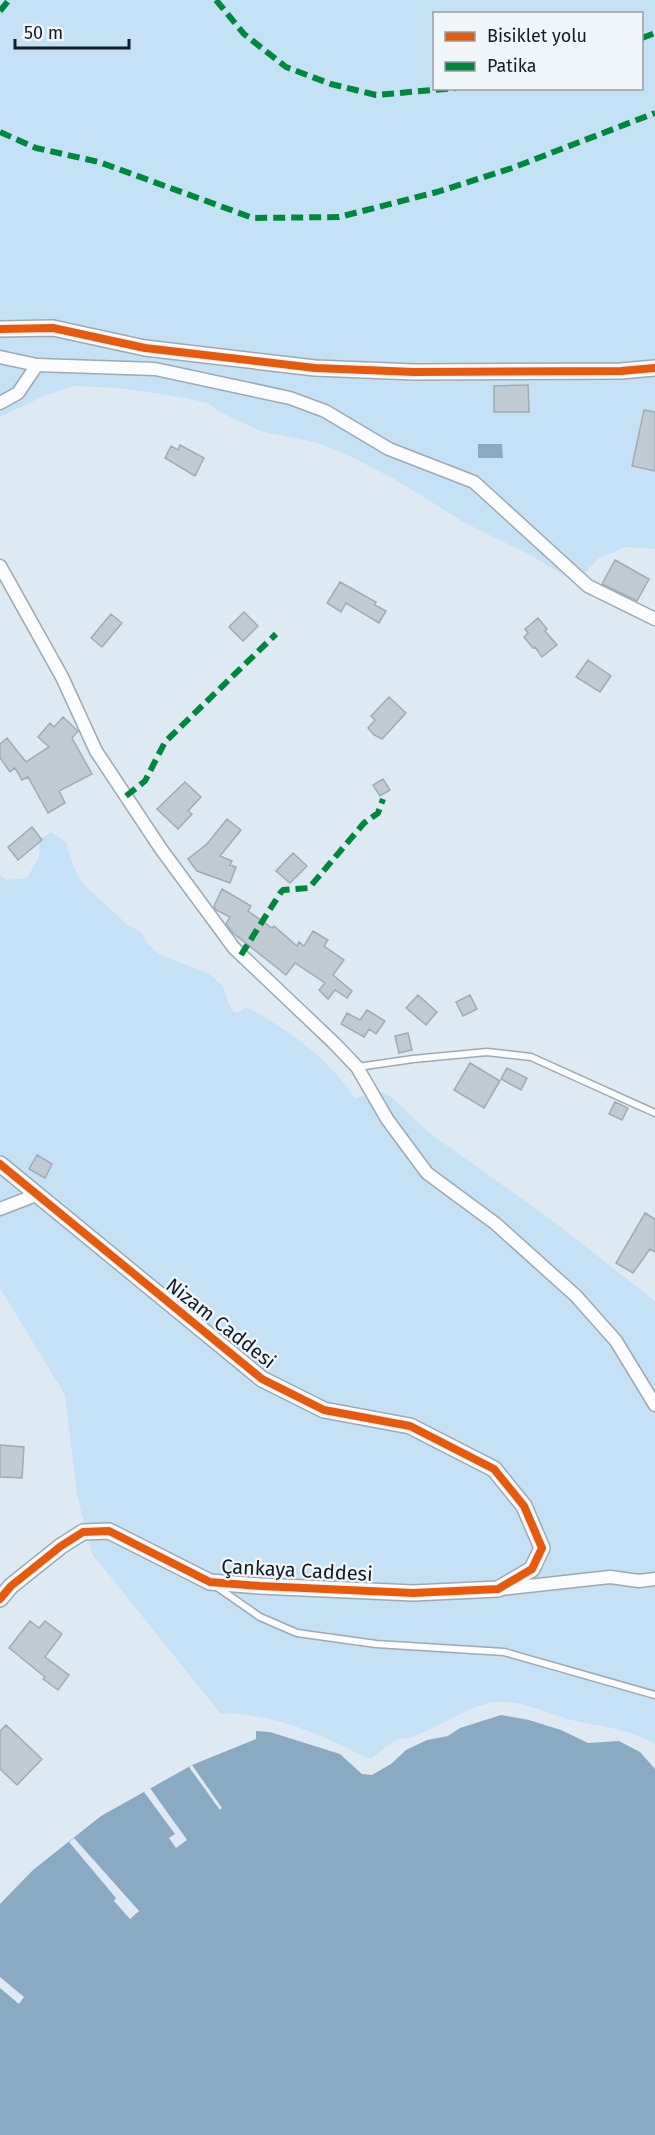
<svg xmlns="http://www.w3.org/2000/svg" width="655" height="2135" font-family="'Fira Sans',sans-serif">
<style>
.green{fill:#c5e1f6;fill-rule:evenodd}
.water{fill:#8aaac2}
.pier{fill:#deeaf3}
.building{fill:#bfcad2;stroke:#a1abb3;stroke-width:1.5}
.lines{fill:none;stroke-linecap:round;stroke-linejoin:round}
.service-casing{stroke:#9fa9b1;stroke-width:9}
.minor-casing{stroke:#9fa9b1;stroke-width:15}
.tertiary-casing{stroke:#9fa9b1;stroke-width:18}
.service{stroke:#fafcfd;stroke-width:6}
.minor{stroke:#fafcfd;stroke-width:12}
.tertiary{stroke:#fafcfd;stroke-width:15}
.quiet{stroke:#00873e;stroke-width:6;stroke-dasharray:12 6;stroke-linecap:butt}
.cycleway-casing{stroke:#f0f6fa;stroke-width:11}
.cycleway{stroke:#e8590c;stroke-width:8}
.labels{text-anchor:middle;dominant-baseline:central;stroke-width:4.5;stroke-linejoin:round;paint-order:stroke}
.street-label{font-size:20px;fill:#121c24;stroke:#f0f6fa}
</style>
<rect width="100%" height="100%" fill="#deeaf3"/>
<path class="green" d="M0,0h655v549l-30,-2 -26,11 -23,25 -46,-28 -65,-32 -69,-43 -48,-25 -30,-12 -58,-12 -42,-20 -10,-8 -33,-7 -57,-8 -45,-2 -29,10 -44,21zM434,14h208v74h-208z
M51,832l15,10 7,24 9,17 46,42 13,7 7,12 12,11 48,18 15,13 5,17 6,9h6l6,-5c41,21 83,52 109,91l28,-6 11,7 33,32 126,90 102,80v443c-24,-14 -48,-17 -75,-22 -27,-5 -55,-23 -85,-20 -23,2 -58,26 -80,34 -7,2 -16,2 -22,6 -8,5 -15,11 -22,17 -13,-4 -22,-11 -34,-16 -41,-18 -72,-29 -117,-30l-128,-159 -15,-59 -12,-100 -65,-107v-413l6,5 21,-2 12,-21 1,-18z"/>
<path class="water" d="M478,444h24l1,14h-25z
M501,1715l28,5 32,10 27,13 31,-2 21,11 15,17v366h-655v-231l33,-34 68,-54 91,-51 64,-26v-8l14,1 70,22 22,20 10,1 19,-11 15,-14 21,-10 21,-4 12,-8z"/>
<path class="pier" d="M192,1765l30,43 -2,2 -31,-43z
M150,1788l37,52 -11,8 -7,-10 6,-4 -31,-42z
M74,1838l65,73 -9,8 -16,-18 2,-3 -47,-56z
M0,1977l24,20 -5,7 -19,-16z"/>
<path class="building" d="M528,385l1,27h-35v-26z
M644,410l11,2v59l-23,-5z
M180,445l24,13 -9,18 -30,-18 6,-12 7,4z
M615,560l34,19 -12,22 -35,-17z
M340,582l36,20 -1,3 11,6 -7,12 -33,-20 -5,9 -14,-9z
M244,612l14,14 -15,15 -14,-14z
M111,614l11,9 -20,24 -11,-9z
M538,618l9,11 -2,2 12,14 -15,12 -7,-10 -2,1 -9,-11 4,-4 -3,-4z
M588,660l23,16 -11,16 -24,-15z
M389,697l17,16 -24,26 -8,-4 -6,-7 7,-8 -4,-4z
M63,717l15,14 -6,7 20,36 -33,17 6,12 -17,10 -20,-36 -6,3 -7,-12 -5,4 -10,-14v-14l7,-6 19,24 23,-15 -11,-10 12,-14 4,4z
M383,779l7,11 -10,6 -7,-11z
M185,782l16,15 -13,14 4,3 -14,15 -21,-20z
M227,819l14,11 -21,26 12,5 -2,4 6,2 -6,16 -33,-12 -9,-12 19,-15z
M32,827l10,13 -24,20 -10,-13z
M293,853l14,13 -17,17 -14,-12z
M222,889l29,17 -3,5 24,17 2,-2 23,20 2,-4 5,4 9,-15 15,9 -4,6 20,14 -11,15 19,16 -5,7 -12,-8 -7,9 -9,-9 6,-7 -30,-20 -9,12 -53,-42 -7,-9 4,-7 -14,-7 -2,-4z
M418,995l19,17 -11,13 -20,-17z
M470,995l7,14 -14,7 -7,-14z
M367,1010l18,11 -9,13 -7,-5 -5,8 -23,-13 6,-11 13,7z
M408,1033l4,17 -13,3 -4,-17z
M470,1063l30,18 -16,27 -30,-18z
M507,1068l20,10 -6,12 -20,-11z
M615,1102l13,6 -6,12 -13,-6z
M37,1155l15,9 -7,14 -16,-9z
M645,1213l10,6v33l-5,-3 -17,24 -17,-10z
M0,1445l24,2 -2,31 -22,-1z
M30,1621l9,7 6,-7 17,13 -17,23 24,18 -11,15 -15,-11 2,-2 -36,-29z
M6,1725l36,34 -25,26 -17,-16v-38z"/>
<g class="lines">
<g class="service-casing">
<path id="service" d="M358,1067l55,-8 74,-7 44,5 124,56
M217,1587l43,30 37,16 79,11 128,8 151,43"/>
</g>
<g class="minor-casing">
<path id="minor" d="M0,357l37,8 118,4 135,29 35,13 64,38 85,33 114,104 67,33
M0,403l18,-10 19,-28
M0,566l62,111 34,74 65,98 73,99 100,95 23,24 30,52 40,54 69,51 80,72 40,45 39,64
M0,1209l36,-14
M501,1589l109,-12 29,4 16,-2"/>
</g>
<g class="tertiary-casing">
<path id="tertiary" d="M0,329l53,-1 92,20 170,20 99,4 207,-1 34,-3
M0,1164l262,215 62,31 86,16 84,43 30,37 18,42 -10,21 -34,20 -85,4 -153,-7 -50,-4 -101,-51 -26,1 -22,14 -50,40 -11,13"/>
</g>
<use href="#service" class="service"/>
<use href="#minor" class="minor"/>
<use href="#tertiary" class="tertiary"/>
<path class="quiet" d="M216,0l28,34 42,33 45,17 45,11 80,-7
M0,11l9,-11
M642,38l13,-5
M0,132l36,16 63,14 154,56 86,-1 98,-25 75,-24 143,-55
M126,796l19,-15 20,-39 111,-108
M241,955l40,-63 2,-2 26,-2 55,-65 14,-10 5,-14"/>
<g class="cycleway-casing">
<path id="cycleway" d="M0,329l53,-1 92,20 170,20 99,4 207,-1 34,-3
M0,1164l262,215 62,31 86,16 84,43 30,37 18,42 -10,21 -34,20 -85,4 -153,-7 -50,-4 -101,-51 -26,1 -22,14 -50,40 -11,13"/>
</g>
<use href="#cycleway" class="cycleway"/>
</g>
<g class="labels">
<g class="street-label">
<text transform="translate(221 1323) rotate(38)">Nizam Caddesi</text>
<text transform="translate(297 1570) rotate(3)">Çankaya Caddesi</text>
</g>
</g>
<rect x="433" y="12" width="210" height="78" fill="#f0f6fa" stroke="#979fa4" stroke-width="1.5"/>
<rect x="445" y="32" width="30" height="9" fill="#e8590c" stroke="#979fa4" stroke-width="1.5"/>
<text x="487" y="42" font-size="18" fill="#121c24">Bisiklet yolu</text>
<rect x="445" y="62" width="30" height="9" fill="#00873e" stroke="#979fa4" stroke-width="1.5"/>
<text x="487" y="72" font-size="18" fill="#121c24">Patika</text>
<path d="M15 39v9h114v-9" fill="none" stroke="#121c24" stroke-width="3"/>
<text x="24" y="39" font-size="18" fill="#121c24" stroke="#f0f6fa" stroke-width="4.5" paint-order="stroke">50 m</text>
</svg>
